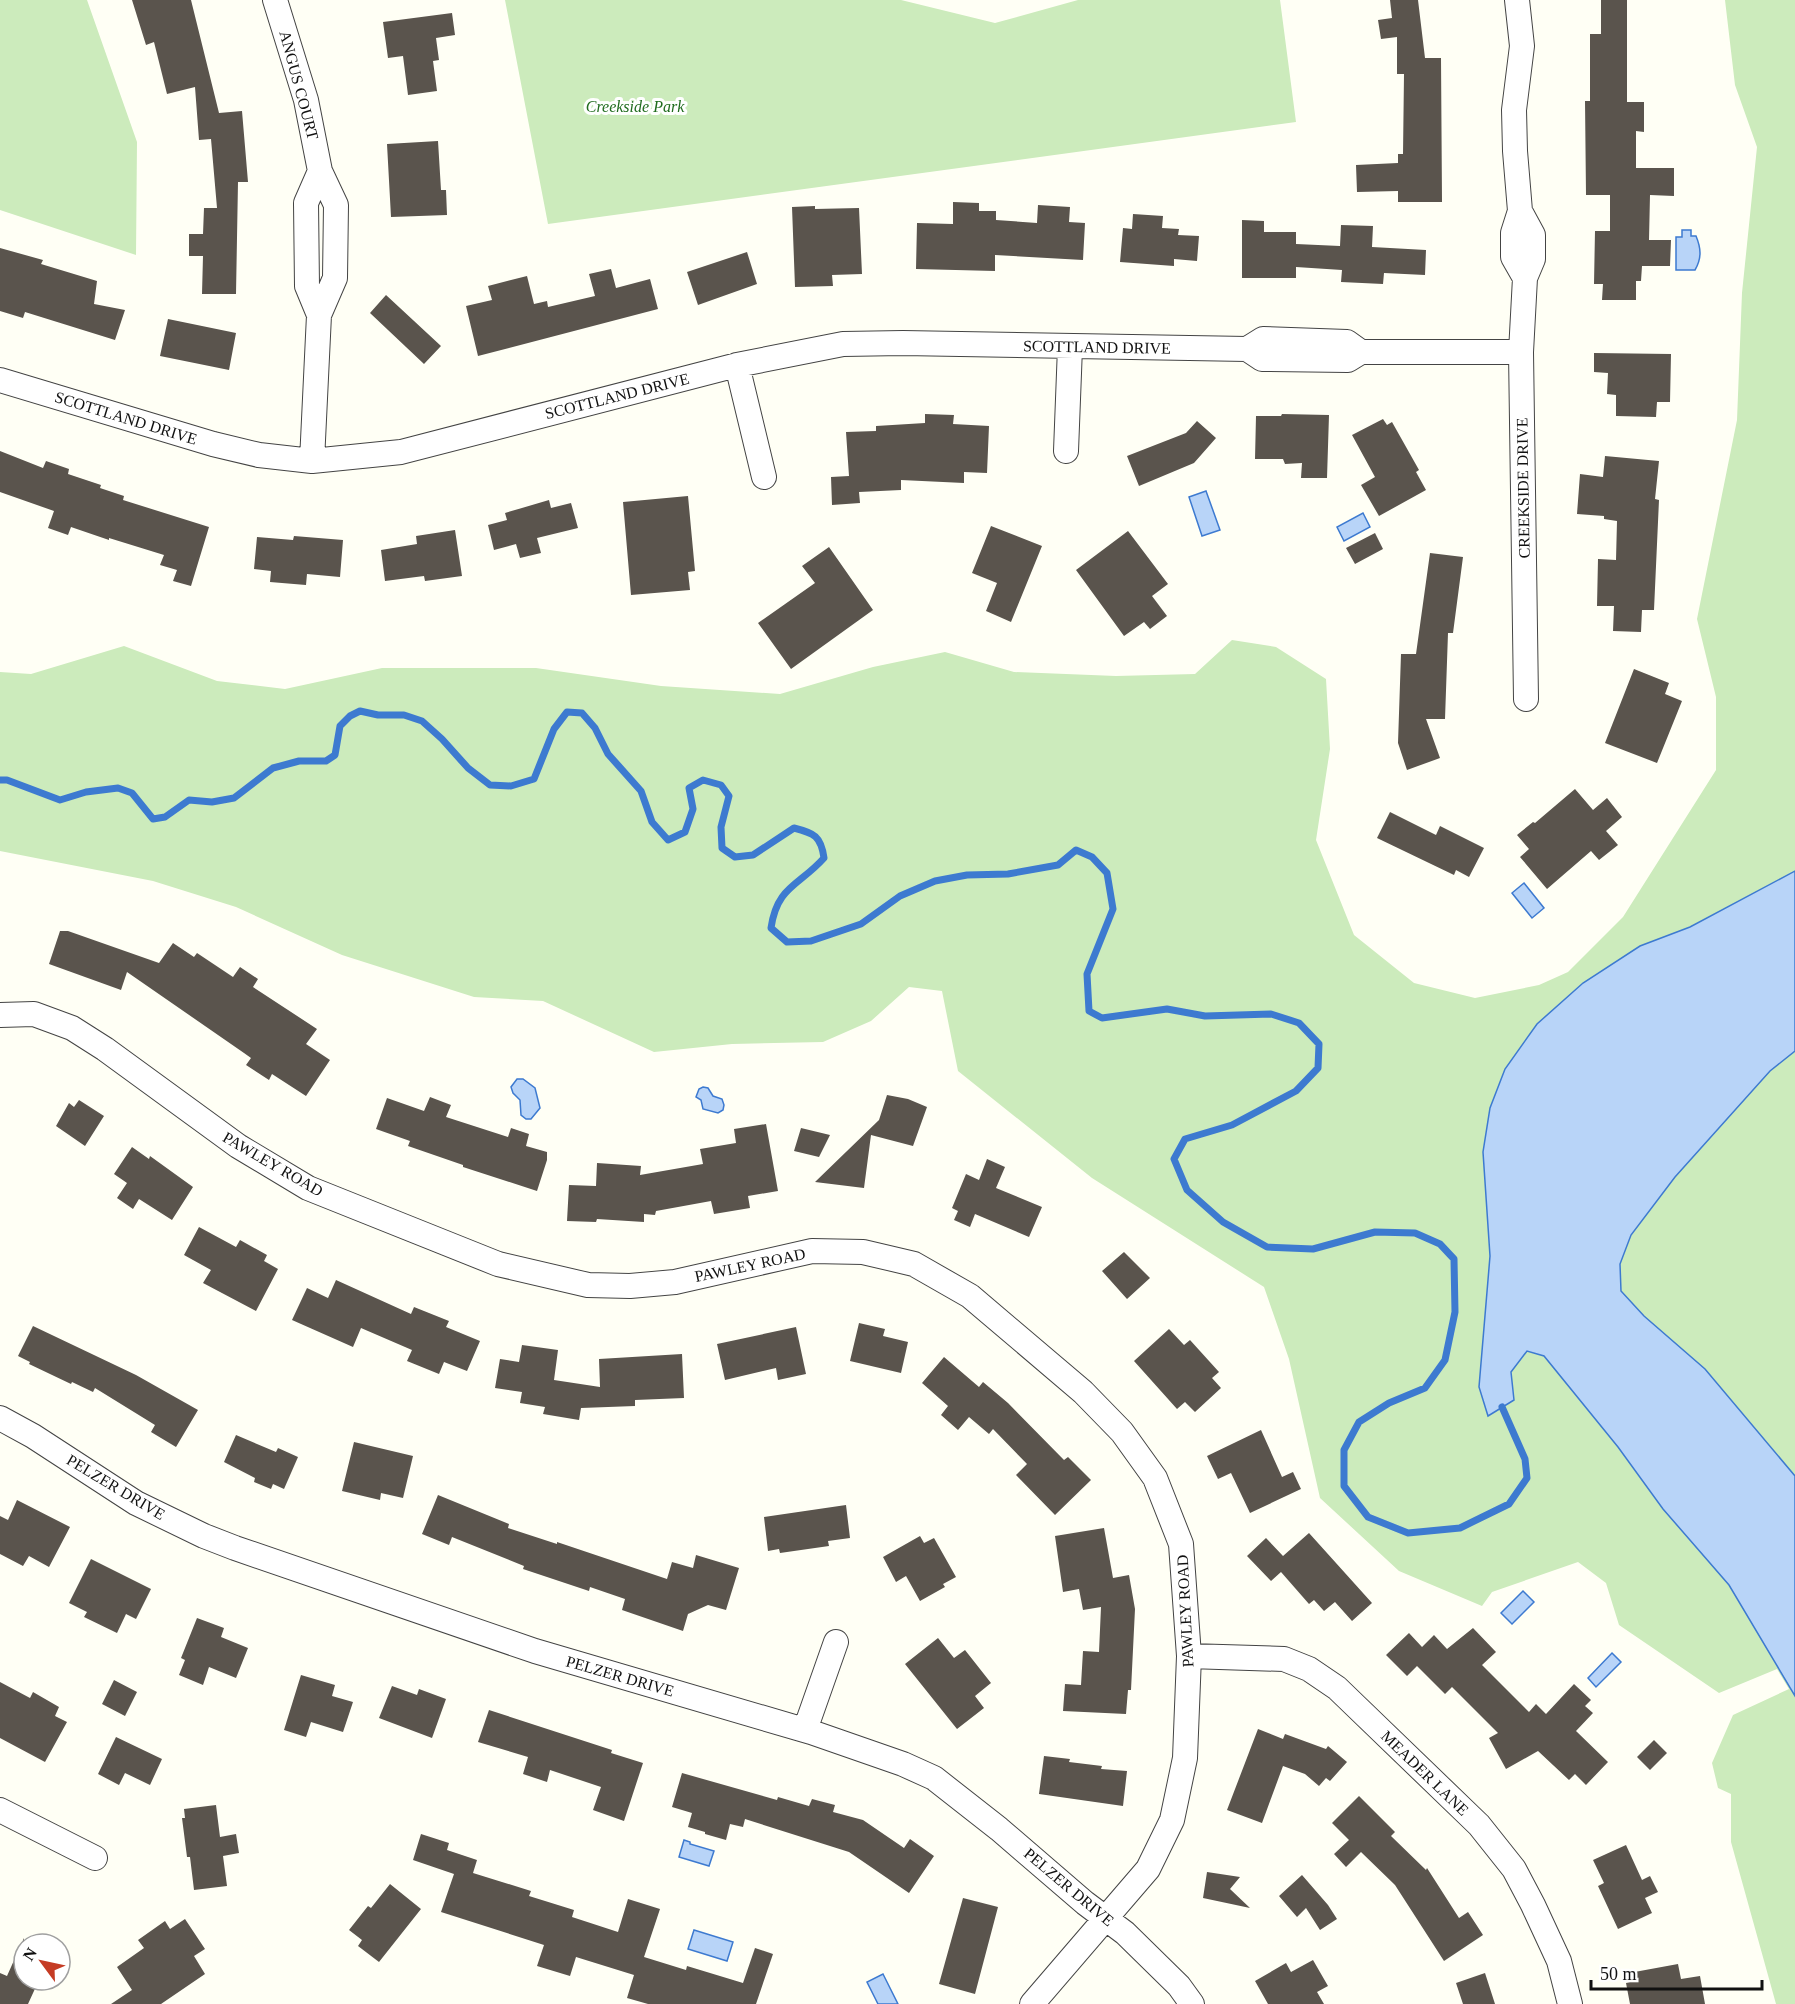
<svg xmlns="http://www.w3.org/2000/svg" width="1795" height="2004" font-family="'Times New Roman',serif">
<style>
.green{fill:#ccebbc}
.water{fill:#b8d4f8;stroke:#3d7ad0;stroke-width:1.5}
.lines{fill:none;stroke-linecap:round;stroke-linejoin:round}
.stream{stroke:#3d7ad0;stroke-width:7}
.building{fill:#5a544d}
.street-casing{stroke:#444;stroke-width:26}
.street{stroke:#fff;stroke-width:24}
.labels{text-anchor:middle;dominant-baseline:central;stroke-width:6;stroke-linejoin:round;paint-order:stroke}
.street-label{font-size:16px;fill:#111;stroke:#fff}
.park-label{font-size:16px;font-style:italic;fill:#206c1e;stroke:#fff}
</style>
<rect width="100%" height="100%" fill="#fffff5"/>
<path class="green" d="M0,0h87l50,142 -1,113 -136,-45z
M505,0h396l94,23 83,-23h202l16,122 -748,102z
M1725,0h70v871l-105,56 -50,19 -57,37 -46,41 -54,128 7,104 -11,131 10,28 25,-15 -3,-28 16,-21 17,5 74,91 45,62 66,76 66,111v308h-19l-45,-162v-48l-13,-6 -6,-25 21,-48 56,-26 -12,-20 -58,24 -100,-68 -13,-42 -28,-21 -86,30 -10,14 -83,-35 -79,-73 -31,-139 -25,-72 -172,-109 -134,-107 -16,-80 -33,-4 -38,34 -48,21 -91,2 -78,8 -111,-51 -69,-4 -132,-42 -106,-48 -83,-26 -153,-30v-179l31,2 93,-28 93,35 68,8 97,-21h154l125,18 119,8 93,-27 72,-15 69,20 102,4 79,-2 37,-34 44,7 50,32 4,70 -14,91 38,95 60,48 61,15 64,-13 29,-13 55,-55 93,-147v-73l-19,-78 40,-199 5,-127 15,-146 -22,-62z
M1795,1051v425l-90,-107 -61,-53 -23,-25 -1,-27 11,-29 44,-58 95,-106z"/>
<path class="water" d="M1682,230h9v6h5c5,12 6,22 -1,34h-19v-33h6z
M1206,491l14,39 -18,6 -13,-39z
M1363,513l7,14 -26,14 -7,-14z
M1795,871v180l-25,20 -95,106 -44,58 -11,29 1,27 23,25 61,53 90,107v220l-66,-111 -66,-76 -45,-62 -74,-91 -17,-5 -16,21 3,28 -26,16 -9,-29 11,-131 -7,-104 7,-44 15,-39 32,-45 46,-41 57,-37 50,-19z
M1524,883l20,25 -12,10 -20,-25z
M517,1079h6l12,9 5,20 -9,11h-5l-5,-4 -1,-15 -7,-7 -2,-6z
M703,1087l5,1 5,8 9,3 2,6 -1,5 -5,3 -15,-4 -2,-9 -5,-3 3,-8z
M1523,1591l11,11 -22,22 -11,-11z
M1612,1653l9,9 -25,25 -8,-9z
M684,1840l6,2v2l24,7 -5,15 -30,-9z
M694,1930l39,12 -6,19 -39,-12z
M883,1974l15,30h-20l-11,-22z"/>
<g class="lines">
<path class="stream" d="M0,780h7l53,20 26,-8 32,-4 14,5 21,26 12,-2 24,-17 23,2 22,-4 39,-30 26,-7h27l9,-6 5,-29 10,-10 10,-5 18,4h26l18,6 20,18 26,29 22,17 21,1 23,-7 20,-50 13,-17 15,1 13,15 13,26 33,37 11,31 16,18 17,-8 8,-23 -4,-21 14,-8 18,5 8,11 -8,31 1,21 13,9 18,-2 41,-27c20,5 27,8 30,30 -25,28 -47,28 -53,70l16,14 24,-1 50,-17 39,-28 35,-15 32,-6 41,-1 50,-9 18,-15 16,7 15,16 6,36 -26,65 2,37 13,7 65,-9 38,7 66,-2 28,9 20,21 -1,24 -22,23 -64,34 -47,14 -11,20 13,31 36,32 44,25 46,2 62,-17 40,1 25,11 14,15 1,53 -10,48 -20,28 -36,15 -30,19 -15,28v36l24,31 40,16 52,-5 49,-24 18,-26 -2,-19 -23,-52"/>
</g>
<path class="building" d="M132,0h59l28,113 23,-2 6,71h-10l-2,112h-34l1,-38h-14v-22h14l1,-26h13l-6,-69 -12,1 -4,-53 -28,7 -13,-52 -8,3z
M1390,0h28l7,58h16l1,144h-44v-11l-41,1 -1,-27 42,-2v-9h5l1,-80h-7v-37l-16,2 -3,-19 14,-2z
M1601,0h26v102h17v30l-8,-1v37h38v28l-24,-1 -1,45h22l-1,26h-28l-1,15h-5v19h-34l1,-16h-9l1,-53h15v-36h-24l-1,-94h5v-67h11z
M452,13l3,22 -19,3 3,22 -6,1 4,30 -29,4 -5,-39 -15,2 -5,-36z
M438,141l3,49h5l1,25 -56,2 -4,-73z
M953,202l26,1v8h17v9l41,3 1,-18 32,2 -1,15 16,1 -2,37 -88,-5v16l-79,-2 1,-46 36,1z
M815,206v3l44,-1 3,66 -30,1 1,11 -38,1 -3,-80z
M1133,214l30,2 -1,12 17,1 -1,6 21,1 -2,25 -23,-2v7l-54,-4 3,-34 9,1z
M1242,220l22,1v11h32v12l44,2 1,-21 32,1 -1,21 54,3 -1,25 -41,-2 -1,11 -42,-2 1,-12 -46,-3v11h-54z
M0,248l43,12 -2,4 56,17 -3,23 31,6 -10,30 -90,-28 -2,6 -23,-7z
M747,252l10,32 -59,21 -11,-33z
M611,269l5,19 34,-9 8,30 -180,47 -12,-50 26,-6 -4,-14 39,-10 7,28 13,-3 1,6 47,-11 -6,-22z
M386,295l55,51 -17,18 -54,-51z
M168,319l68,14 -7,37 -69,-14z
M1594,353l77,1 -1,48h-13l-1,15 -40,-1v-21l-9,-1 1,-21 -14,-1z
M925,414l29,1 -1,9 36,2 -2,47 -23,-1v11l-63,-3v10l-42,2 1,11 -28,2 -1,-28 18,-1 -3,-44 30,-1v-5l49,-3z
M1282,414l47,1 -2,63h-26l1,-15 -17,1 -2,-5h-28l1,-43h25z
M1383,419l4,6 5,-3 27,48 -3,2 10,18 -47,26 -18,-31 14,-8 -23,-42z
M1197,421l19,17 -22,25 -55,23 -12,-30 59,-23z
M0,451l43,17 3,-7 23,8 -1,5 33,11 -1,3 24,8 -1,4 86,27 -18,59 -18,-5 4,-11 -17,-5 4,-10 -55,-17v2l-38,-13 -3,8 -20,-7 6,-17 -54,-19z
M1605,456l54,5 -4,38 4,1 -5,110h-12l-1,22 -28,-1 1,-25h-17l1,-47 18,1 1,-39 -13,-2v-3l-27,-2 3,-40 23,3z
M688,496l7,75 -7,1 2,18 -59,5 -8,-93z
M549,500l2,8 20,-5 7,25 -41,10 4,15 -21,5 -4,-14 -22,6 -6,-25 19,-5 -2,-7z
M991,526l51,20 -31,76 -25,-11 11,-28 -25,-10z
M455,530l7,46 -37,5 -1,-5 -39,5 -4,-31 36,-6 -1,-8z
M1128,531l40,53 -16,12 15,20 -17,13 -6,-7 -20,14 -48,-66z
M1375,533l8,16 -28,15 -9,-16z
M294,536l49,4 -3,37 -33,-3 -1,11 -36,-3 1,-11 -17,-2 3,-32 36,3z
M829,547l44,63 -82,59 -33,-46 57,-40 -13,-17z
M1430,553l33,4 -10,76h-5l-3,86h-19l14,39 -33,12 -9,-27 3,-89h15z
M1634,669l35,14 -4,11 17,7 -25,62 -52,-20z
M1575,789l18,21 14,-12 15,19 -16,14 12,14 -19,15 -8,-9 -44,38 -27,-32 9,-8 -12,-14 16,-13 2,1z
M1390,812l46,23 4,-9 44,22 -15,29 -13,-7 -2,5 -77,-37z
M60,931h8l91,32 14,-20 21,14 3,-4 36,24 7,-10 18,12 -5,8 64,42 -11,15 24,16 -24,36 -34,-22 -3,6 -23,-15 5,-7 -7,-5 -117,-81 -6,18 -72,-26z
M887,1095l21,4 19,8 -14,39 -42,-11 -7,53 -49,-6 64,-62z
M430,1097l21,8 -5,12 62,20 3,-9 18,6 -3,12 21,6v8l-10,31 -74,-24v-2l-55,-19 2,-5 -34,-12 11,-31 37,13z
M79,1100l25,16 -19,30 -29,-20 13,-23 5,4z
M766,1124l12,67 -30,5 2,12 -36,6 -3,-13 -55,10 -1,4 -11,-1v8l-47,-3 -1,3 -29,-1 2,-36 27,1 1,-23 44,3 -1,9 63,-11 -3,-15 36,-6 -2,-14z
M801,1128l29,7 -11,22 -25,-6z
M132,1147l17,12 1,-3 43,31 -21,33 -33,-21 -6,10 -16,-11 10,-15 -13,-9z
M987,1159l18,8 -9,21 46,19 -13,30 -54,-23 -5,13 -16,-7 4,-9 -6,-3 14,-34 13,6z
M199,1227l37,20 4,-7 27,15 -3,6 14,8 -22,42 -53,-28 8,-13 -27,-15z
M1124,1252l26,26 -23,21 -25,-28z
M336,1280l75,34 3,-7 35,14 -3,6 34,14 -13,30 -23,-9 -5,12 -32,-13 5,-11 -51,-22 -8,19 -61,-27 15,-32 21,10z
M859,1323l26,6 -2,7 25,6 -7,31 -51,-12z
M33,1326l103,49 62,35 -22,37 -25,-15 4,-7 -60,-37 -2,4 -21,-10 -1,2 -42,-20 1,-2 -12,-6z
M796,1327l10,47 -28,6 -2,-12 -51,12 -8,-36z
M1169,1329l15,16 6,-5 29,32 -7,6 9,10 -26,24 -10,-10 -8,7 -43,-48z
M522,1345l36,5 -4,30 46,7 -1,-28 83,-5 2,44 -49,2v6l-54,2 -2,12 -36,-6 2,-7 -25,-4 2,-11 -27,-4 5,-29 19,3z
M944,1357l35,30 4,-5 25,21 56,57 4,-3 23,23 -36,35 -39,-40 11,-11 -34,-35 -4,5 -20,-17 -11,13 -17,-15 7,-9 -26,-23z
M1261,1430l21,47 11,-5 8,17 -51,24 -19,-40 -13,6 -11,-23z
M236,1435l40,17 2,-4 20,9 -14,32 -11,-5 -2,5 -17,-7 1,-4 -31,-16z
M354,1442l59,14 -10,42 -22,-5 -1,7 -38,-9z
M438,1495l71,29 -1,4 49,16v-2l110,37 5,-17 21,6 3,-13 43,13 -13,42 -18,-5 -20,9 -5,17 -61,-21 3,-11 -35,-12 -1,4 -66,-22 1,-3 -72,-29 -3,8 -27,-11z
M17,1500l53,27 -21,40 -20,-11 -6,10 -23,-12v-38l8,4z
M846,1505l4,33 -22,3 1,5 -49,7 -1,-4 -11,2 -4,-34z
M1104,1528l9,50 16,-3 6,34 -4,81h-3l-2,24 -63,-3 2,-27 16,1 2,-34 16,1 2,-45 -18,3 -4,-21 -16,3 -8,-56z
M1309,1533l63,70 -20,18 -17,-19 -11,9 -10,-11 -5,4 -28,-32 -10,9 -24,-25 19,-18 17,18z
M920,1536l4,7 10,-5 22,39 -13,7 2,3 -25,14 -14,-25 -10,6 -13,-25z
M91,1559l60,30 -15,30 -10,-5 -9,19 -33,-16 3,-5 -18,-9z
M197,1618l27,10 -3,9 27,11 -12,30 -27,-11 -6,18 -24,-10 6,-15 -4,-2z
M1473,1628l23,24 -14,13 47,47 7,-8 10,10 28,-30 17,16 -6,6 8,7 -17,18 32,31 -22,23 -11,-11 -6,6 -31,-29 -32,18 -17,-31 9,-5 -46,-46 -7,7 -28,-28 -10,10 -21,-21 23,-22 13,14 12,-12 13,14z
M938,1638l16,20 11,-8 26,33 -16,13 9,12 -27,21 -52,-65z
M301,1675l34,10 -3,11 21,6 -10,30 -32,-10 -5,15 -22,-7z
M114,1680l23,12 -12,24 -23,-12z
M0,1682l30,16 3,-6 26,15 -4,9 12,6 -22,40 -45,-24z
M392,1686l25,9 2,-6 27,10 -14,39 -53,-20z
M489,1710l123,40 -1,3 32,10 -19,58 -31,-11 8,-23 -51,-17 -3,12 -24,-8 5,-17 -50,-15z
M1258,1729l25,10 2,-5 41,15 2,-3 19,16 -17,19 -4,-3 -7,8 -14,-12 -22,-8 -21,57 -35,-13z
M116,1737l46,22 -12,26 -25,-12 -6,12 -21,-11z
M1654,1740l13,13 -17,17 -13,-13z
M1044,1756l26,3 -1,3 33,4 -1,3 26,2 -4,35 -84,-12z
M682,1773l95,27 1,-3 31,9 3,-7 23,6 -2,7 30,8 41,28 6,-9 24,17 -25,37 -60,-41 -104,-33 -2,8 -13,-3 -4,16 -21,-6v-2l-17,-5 4,-14 -20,-6z
M1359,1796l36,36 -4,4 35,34 1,-2 32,50 9,-6 15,23 -39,26 -49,-76 -34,-33 -15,15 -12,-13 15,-14 -17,-17z
M216,1805l4,32 16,-3 3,19 -16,3 4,30 -33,4 -4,-33h-3l-5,-39h3l-1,-9z
M421,1834l28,9 -2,7 30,10 -4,13 58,18 -2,5 45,14 -2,7 46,15 10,-33 32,10 -16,48 42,13 1,-4 56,17 12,-35 18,6 -17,50h-108l-21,-6 7,-23 -58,-18 -6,19 -33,-10 7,-21 -103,-33 13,-38 -41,-14z
M1626,1845l16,35 8,-4 8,16 -13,6 7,15 -34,16 -20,-43 6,-3 -11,-23z
M1207,1872l33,5 -10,12 20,19 -47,-10z
M1302,1875l26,30 9,14 -17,11 -14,-22 -9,9 -18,-21z
M390,1884l31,25 -42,53 -21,-16 4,-6 -13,-10 19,-24 3,2z
M963,1898l35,9 -23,87 -36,-10z
M185,1919l20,30 -11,7 11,18 -44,30h-50l21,-14 -15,-23 27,-19 -6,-8 27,-19 5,8z
M24,1938v42h15l-11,24h-28v-31l7,3z
M1313,1960l15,26 -11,6 7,12h-56l-13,-23 31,-18 5,9z
M1678,1964l3,15 19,-3 5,28h-75l-4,-21 4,-1 -1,-9z
M1485,1973l10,31h-32l-7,-21z"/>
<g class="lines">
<g class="street-casing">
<path id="street" d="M275,0l31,100 14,71 16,34 -1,73 -16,37 -7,146
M1517,0l5,46 -8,64 1,41 5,60 -7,22v24l12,21
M1520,211l13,24v24l-8,19 -4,74 5,347
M319,315l-12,-29 -1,-83 14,-32
M1247,349l16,-10 84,3 14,10
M737,365l27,112
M0,380l213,64 46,11 53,6 89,-9 336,-87 106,-21 60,-1 344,6 15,10 86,1 13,-8h160
M1066,451l4,-104
M0,1015l34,-1 38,14 33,21 133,97 70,42 190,76 90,21 42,1 45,-4 137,-31 51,1 51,12 56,32 113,96 39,40 33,46 26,66 8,112 -4,102 -13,62 -24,49 -116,135
M0,1418l33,18 103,67 68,33 31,12 300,103 276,81 92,32 31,14 65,51 86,74 40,30 54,53 13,18
M1189,1656l95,3 25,10 28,19 142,137 35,44 19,36 26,56 11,43
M805,1730l31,-88
M0,1810l95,48"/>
</g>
<use href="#street" class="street"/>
</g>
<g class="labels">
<g class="street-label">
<text transform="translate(299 85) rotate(75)">ANGUS COURT</text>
<text transform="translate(1097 347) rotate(1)">SCOTTLAND DRIVE</text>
<text transform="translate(617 396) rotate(-14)">SCOTTLAND DRIVE</text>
<text transform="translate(126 418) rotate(17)">SCOTTLAND DRIVE</text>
<text transform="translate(1523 488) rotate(-91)">CREEKSIDE DRIVE</text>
<text transform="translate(273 1164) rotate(30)">PAWLEY ROAD</text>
<text transform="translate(750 1265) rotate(-12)">PAWLEY ROAD</text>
<text transform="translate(116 1487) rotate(31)">PELZER DRIVE</text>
<text transform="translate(1185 1611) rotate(-93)">PAWLEY ROAD</text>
<text transform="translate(620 1676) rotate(16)">PELZER DRIVE</text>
<text transform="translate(1425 1773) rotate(44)">MEADER LANE</text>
<text transform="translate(1069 1887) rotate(40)">PELZER DRIVE</text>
</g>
<g class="park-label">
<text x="635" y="106">Creekside Park</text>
</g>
</g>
<g transform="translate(42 1962) rotate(303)"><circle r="28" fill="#ffffff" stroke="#a0a0a0" stroke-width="1.5"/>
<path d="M0-4.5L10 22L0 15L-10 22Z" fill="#c53b24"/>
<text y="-9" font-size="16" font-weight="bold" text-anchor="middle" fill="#111111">N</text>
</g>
<path d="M1591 1980v9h171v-9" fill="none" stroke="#111111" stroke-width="3"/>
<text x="1600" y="1980" font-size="18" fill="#111111" stroke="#ffffff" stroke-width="4.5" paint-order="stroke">50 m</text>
</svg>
